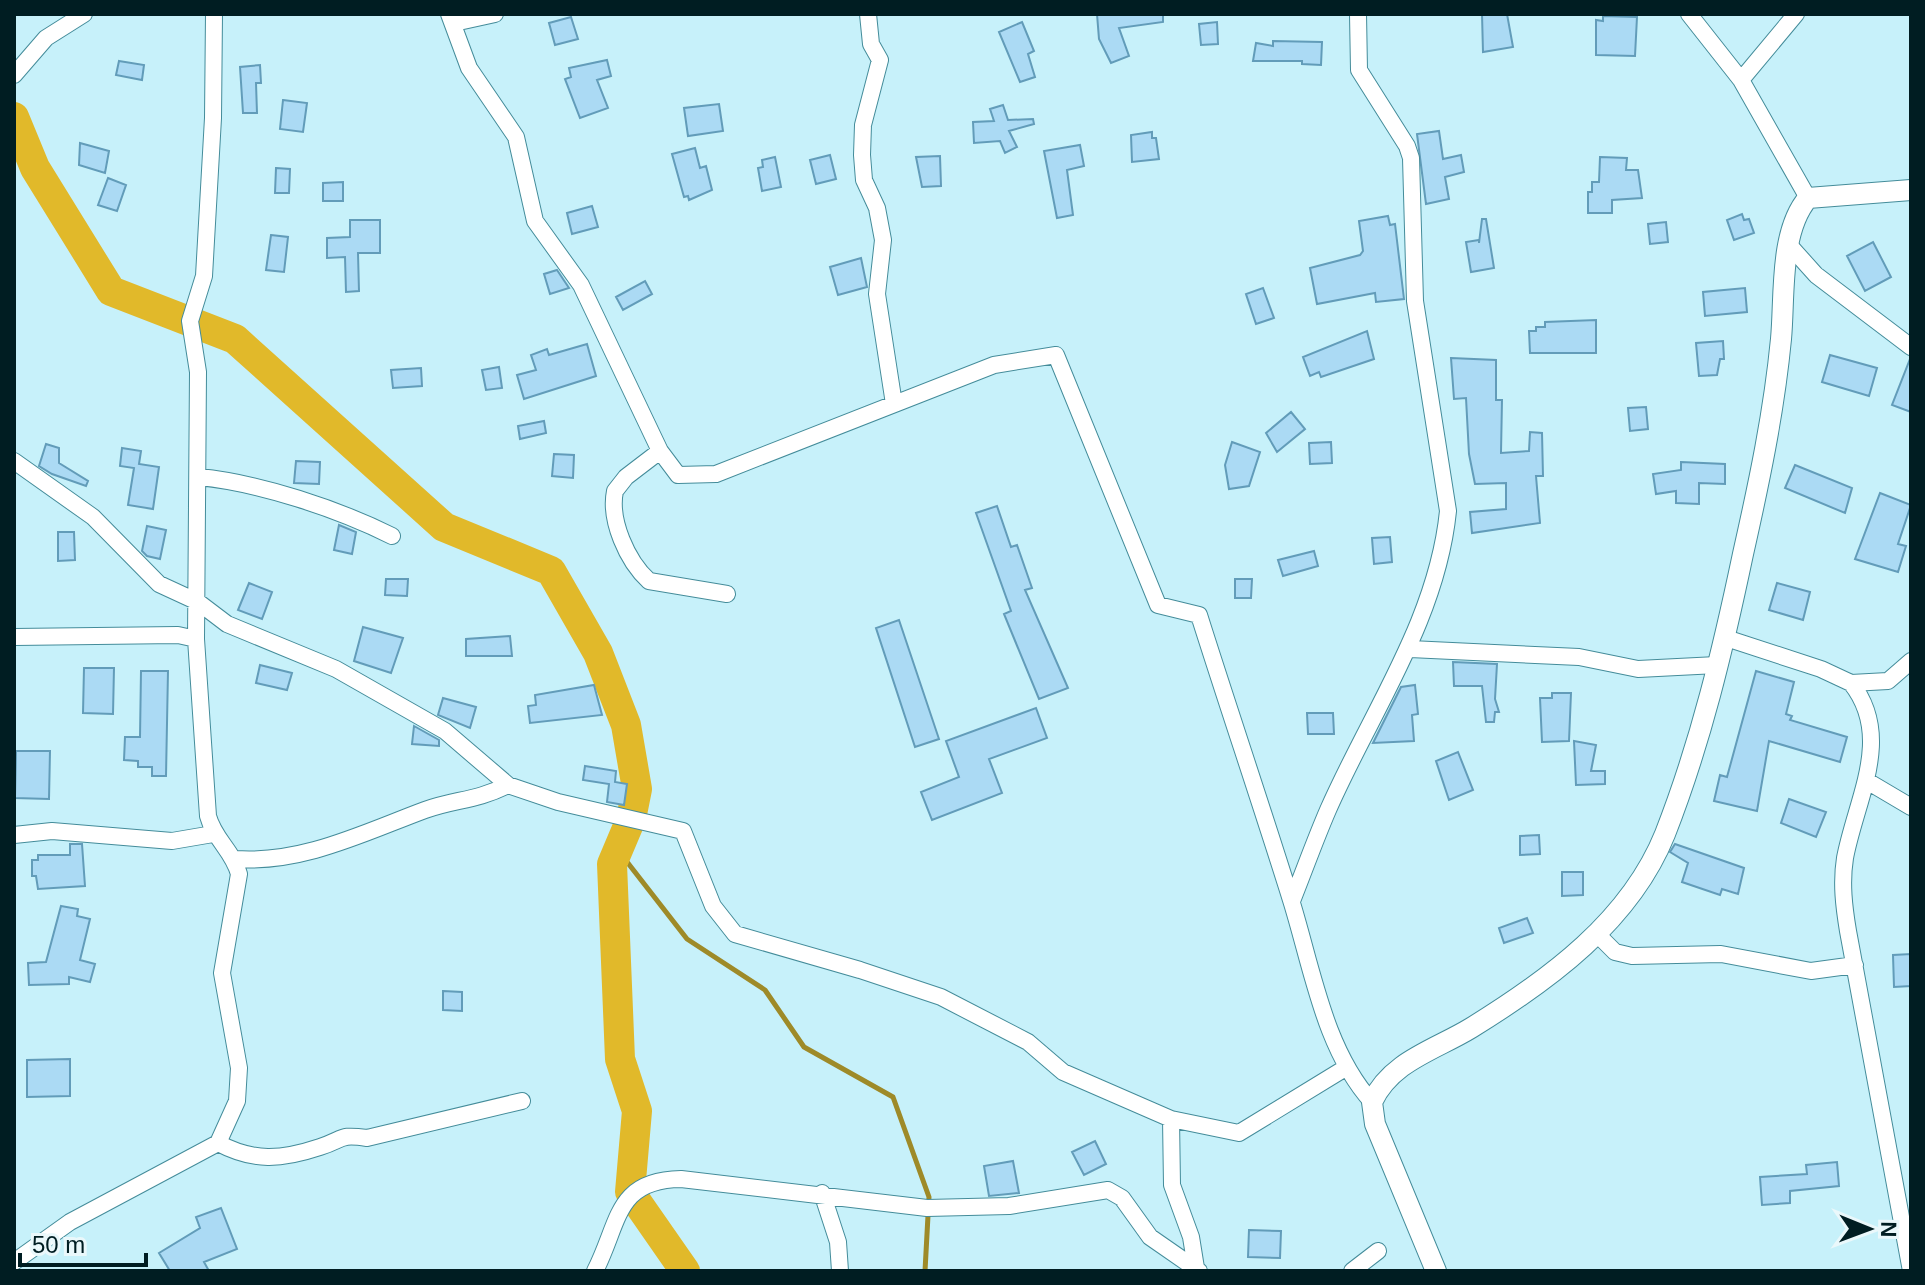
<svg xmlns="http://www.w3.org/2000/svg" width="1925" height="1285" font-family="Arial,sans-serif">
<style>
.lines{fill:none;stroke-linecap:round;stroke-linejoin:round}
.stream{stroke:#9e8a28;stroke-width:5}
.river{stroke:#e1b92a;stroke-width:30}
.building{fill:#abdaf4;stroke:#629cb9;stroke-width:2}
.minor-casing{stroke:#448c9a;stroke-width:18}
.tertiary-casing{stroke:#448c9a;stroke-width:22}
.minor{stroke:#fff;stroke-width:16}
.tertiary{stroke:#fff;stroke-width:20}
</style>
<rect width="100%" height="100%" fill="#c7f1fa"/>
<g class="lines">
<path class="stream" d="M617,849l70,90 78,51 39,57 89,50 36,100 -4,74"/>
<path class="river" d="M14,117l21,51 76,123 124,48 209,188 107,44 47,82 28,72 11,64 -6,30 -19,45 8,195 17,52 -7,81 55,79"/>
</g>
<path class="building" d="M1097,14h66v8l-44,6 10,28 -18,7 -12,-24z
M1482,14h25l6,33 -30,5z
M1603,16l34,1 -2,39 -39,-1v-35l7,1z
M571,17l7,22 -23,6 -6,-22z
M1022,22l12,29 -6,3 7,23 -15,5 -21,-50z
M1217,22l1,22 -17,1 -2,-21z
M1273,41l49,1 -1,23 -19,-1v-3h-49l3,-18 17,3z
M607,60l4,16 -14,4 11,28 -28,10 -15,-39 6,-2 -2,-9z
M119,61l25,4 -2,15 -26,-5z
M260,65l1,18h-5l1,30h-14l-3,-46z
M283,100l24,3 -4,29 -23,-3z
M719,104l4,27 -35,5 -4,-28z
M1003,105l5,15 25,-1 1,5 -25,7 8,16 -12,6 -5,-12 -26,2 -1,-21 21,-1 -4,-12z
M1439,131l4,28 18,-4 3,17 -19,5 4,22 -23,5 -9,-70z
M1152,132v6h4l3,21 -27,3 -1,-27z
M80,143l29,8 -4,22 -26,-8z
M1080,145l4,21 -17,4 6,45 -16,3 -13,-67z
M695,148l5,20 6,-2 6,24 -23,10 -1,-4 -4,1 -12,-43z
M830,155l6,24 -20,5 -6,-24z
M940,156l1,30 -19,1 -6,-30z
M775,157l6,30 -19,4 -4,-23 5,-1 -1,-7z
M1600,157l27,1 -1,12h12l4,28 -30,2v13h-24v-21h4v-10h7z
M276,168l14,1 -1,24h-14z
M108,178l18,7 -9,26 -19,-6z
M343,182v19h-20v-18z
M592,206l6,21 -26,7 -5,-21z
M1742,214l2,6 5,-1 5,14 -20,7 -7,-20z
M1388,216l2,9 5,-1 9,75 -28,3 -1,-9 -58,11 -7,-36 50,-13 3,-4 -4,-30z
M1482,219h4l8,49 -23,4 -5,-30 13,-2v3z
M350,220h30v33h-22l1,38 -13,1 -1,-35 -18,1v-20l23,-1z
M1666,222l2,20 -18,2 -2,-20z
M271,235l17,2 -4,35 -18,-2z
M1873,242l18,35 -26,14 -18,-35z
M861,258l6,29 -29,8 -8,-28z
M557,270l12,18 -19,6 -6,-20z
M645,281l7,13 -29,16 -7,-13z
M1263,288l11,30 -18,6 -10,-30z
M1745,288l2,24 -42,4 -2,-24z
M1596,320v33h-66l-1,-22h7v-4h9v-5z
M1367,331l7,28 -53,18 -2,-5 -9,4 -7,-19z
M1723,341l1,18h-4l-3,16 -18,1 -3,-33z
M587,344l9,32 -72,23 -7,-24 19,-5 -5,-15 16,-6 2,6z
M1830,355l47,13 -8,28 -47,-14z
M1451,358l45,2v40h6l-1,53 28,-2 1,-19 12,1 1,43h-7l4,47 -68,10 -2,-21 36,-3v-26l-31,1 -6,-30 -3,-56 -12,1z
M1910,359h1v53l-19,-7z
M499,367l3,21 -16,2 -4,-20z
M421,368l1,18 -29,2 -2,-18z
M1646,407l2,22 -18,2 -2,-23z
M1291,412l14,17 -28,23 -11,-19z
M544,421l2,12 -26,6 -2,-13z
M1232,442l28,10 -11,34 -20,3 -4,-24z
M1331,442l1,21 -22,1 -1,-21z
M46,444l13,4v15l29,18 -2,5 -34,-12 -13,-8z
M122,448l19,3 -2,13 20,3 -6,42 -25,-4 6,-37 -14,-2z
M554,454l20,1 -1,23 -21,-2z
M296,461l24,1 -1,22 -25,-1z
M1681,462l44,2v20l-26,-1v21l-23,-1v-12l-20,3 -3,-20 28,-4z
M1795,465l57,23 -7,25 -60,-25z
M1880,493l31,12 -13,39 8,2 -8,26 -43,-13z
M997,506l14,41 6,-2 15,43 -7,2 43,98 -29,11 -35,-85 7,-3 -35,-98z
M339,525l17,7 -4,22 -18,-4z
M147,526l19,4 -6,29 -13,-3 -5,-5z
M58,532h16l1,28 -17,1z
M1390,537l2,25 -18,2 -2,-26z
M1314,551l4,15 -35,10 -5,-16z
M386,579h22l-1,17 -22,-1z
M1235,579h17l-1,19h-16z
M249,583l23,9 -10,27 -24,-9z
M1777,583l33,9 -7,28 -34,-10z
M899,620l40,119 -24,8 -39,-119z
M363,627l40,11 -12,35 -37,-12z
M510,636l2,20h-46v-17z
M1453,662l44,2 -2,35 4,13h-4l-1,10h-8l-4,-36h-28z
M260,665l32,8 -5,17 -31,-7z
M84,668h30l-1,46 -30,-1z
M141,671h27l-2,105h-14v-9h-14v-6l-14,-1 1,-23h15z
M1756,671l38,11 -8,32 6,2 -2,4 57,17 -7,25 -71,-21 -12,70 -43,-10 6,-26 7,2z
M594,685l8,30 -72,8 -2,-17 8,-1 -1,-10z
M1415,685l3,29 -6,1 2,26 -41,2 28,-56z
M1552,693h19l-2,48 -27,1 -2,-44h12z
M443,698l33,9 -6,21 -32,-13z
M1036,708l11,30 -58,21 13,34 -70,27 -11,-28 38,-15 -13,-36z
M1307,713h26l1,21h-26z
M414,726l25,14v6l-27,-2z
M1574,741l22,4 -5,26h14v13l-29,1z
M16,751h34l-1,48 -34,-1z
M1458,752l15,38 -24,10 -13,-39z
M585,766l31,5 -1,11 12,2 -3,21 -17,-3 2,-18 -26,-4z
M1789,799l37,13 -10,25 -35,-14z
M1539,835l1,19 -20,1v-19z
M70,844h12l3,42 -47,3 -2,-13h-4v-16h6v-5h32z
M1675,844l69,24 -6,26 -16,-5 -2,6 -38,-13 6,-19 -18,-11z
M1562,872h21v23l-21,1z
M61,906l17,3 -1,7 13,3 -10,41 15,4 -5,18 -21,-5v7l-40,1 -1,-22 18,-1z
M1527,918l6,15 -29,10 -5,-15z
M1911,954v32l-17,1 -1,-32z
M443,991l19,1v19l-19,-1z
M70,1059v37l-43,1v-37z
M1095,1141l11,23 -22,11 -12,-23z
M1013,1161l6,32 -30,3 -5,-30z
M1837,1162l2,24 -49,5v12l-28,2 -2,-28 47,-3 -1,-9z
M221,1208l16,41 -33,13 5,9h-39l-11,-18 41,-25 -4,-11z
M1249,1230l32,1 -1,27 -32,-1z"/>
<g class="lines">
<g class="minor-casing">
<path id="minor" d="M449,14l20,54 47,69 19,84 46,64 79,166 18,24 38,-1 278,-109 62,-10 102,250 41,10c30,95 62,189 92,285 21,67 33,149 81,202
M868,14l3,30 9,16 -17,65 -1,30 2,25 13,28 6,32 -6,54 17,110
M1689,14l52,66 67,118
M454,23l41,-9
M14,75l32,-37 38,-24
M1741,80l55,-66
M1790,246l26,29 95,72
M660,451l-34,26 -11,14c-6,29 12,70 34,90l78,13
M14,461l79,56 66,67 39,18 29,22 109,45 109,62 63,54 50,17 125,29 30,75 22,28 125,36 81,27 87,45 35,30 108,47 68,14 108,-66
M199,477c61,6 139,32 193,59
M14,637l164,-2 18,4
M1726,638l95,31 30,14
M1410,649l169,8 59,12 79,-4
M1867,781l44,26
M14,835l38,-4 120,10 41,-7
M235,859c67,5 128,-26 190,-49 31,-11 51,-9 83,-25
M1292,901c12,-30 23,-61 36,-91 43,-98 109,-190 120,-299l-33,-210 -4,-143 -4,-12 -48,-76 -1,-56
M1598,935l17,17 17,4 89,-2 90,17 44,-6
M1171,1119l1,66 19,52 5,31
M218,1143c36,19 63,17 102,4 25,-8 18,-13 47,-9l155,-37
M822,1193l16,49 2,29
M14,1262l56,-40 148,-79 19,-42 2,-33 -17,-95 17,-99c-6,-23 -25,-35 -31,-58l-12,-177 2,-267 -8,-51 14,-45 9,-158 1,-104
M595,1271c25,-49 20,-91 86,-92l246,29 82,-2 99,-16 14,8 28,39 49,34
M1352,1271l26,-20
M1911,1271l-63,-340c-4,-24 -7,-48 -3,-73 11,-59 49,-121 6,-175l37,-2 23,-20"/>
</g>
<g class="tertiary-casing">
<path id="tertiary" d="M1436,1271l-61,-147 -3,-22c19,-41 63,-52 99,-74 78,-48 159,-107 194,-194 36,-92 58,-185 78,-280 16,-71 31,-142 38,-215 4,-42 -2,-107 27,-141l103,-8"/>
</g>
<use href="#minor" class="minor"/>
<use href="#tertiary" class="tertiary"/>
</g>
<rect width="1925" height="1285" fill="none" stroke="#001d22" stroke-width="32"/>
<g transform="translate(1869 1229) rotate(91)" stroke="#eaf8fb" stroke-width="6" paint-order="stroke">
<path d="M0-6L14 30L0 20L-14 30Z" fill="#001d22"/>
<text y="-12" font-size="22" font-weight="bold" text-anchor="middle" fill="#001d22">N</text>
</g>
<path d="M20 1253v12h126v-12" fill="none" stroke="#001d22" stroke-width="4"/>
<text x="32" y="1253" font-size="24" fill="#001d22" stroke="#eaf8fb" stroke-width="6" paint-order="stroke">50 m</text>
</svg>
